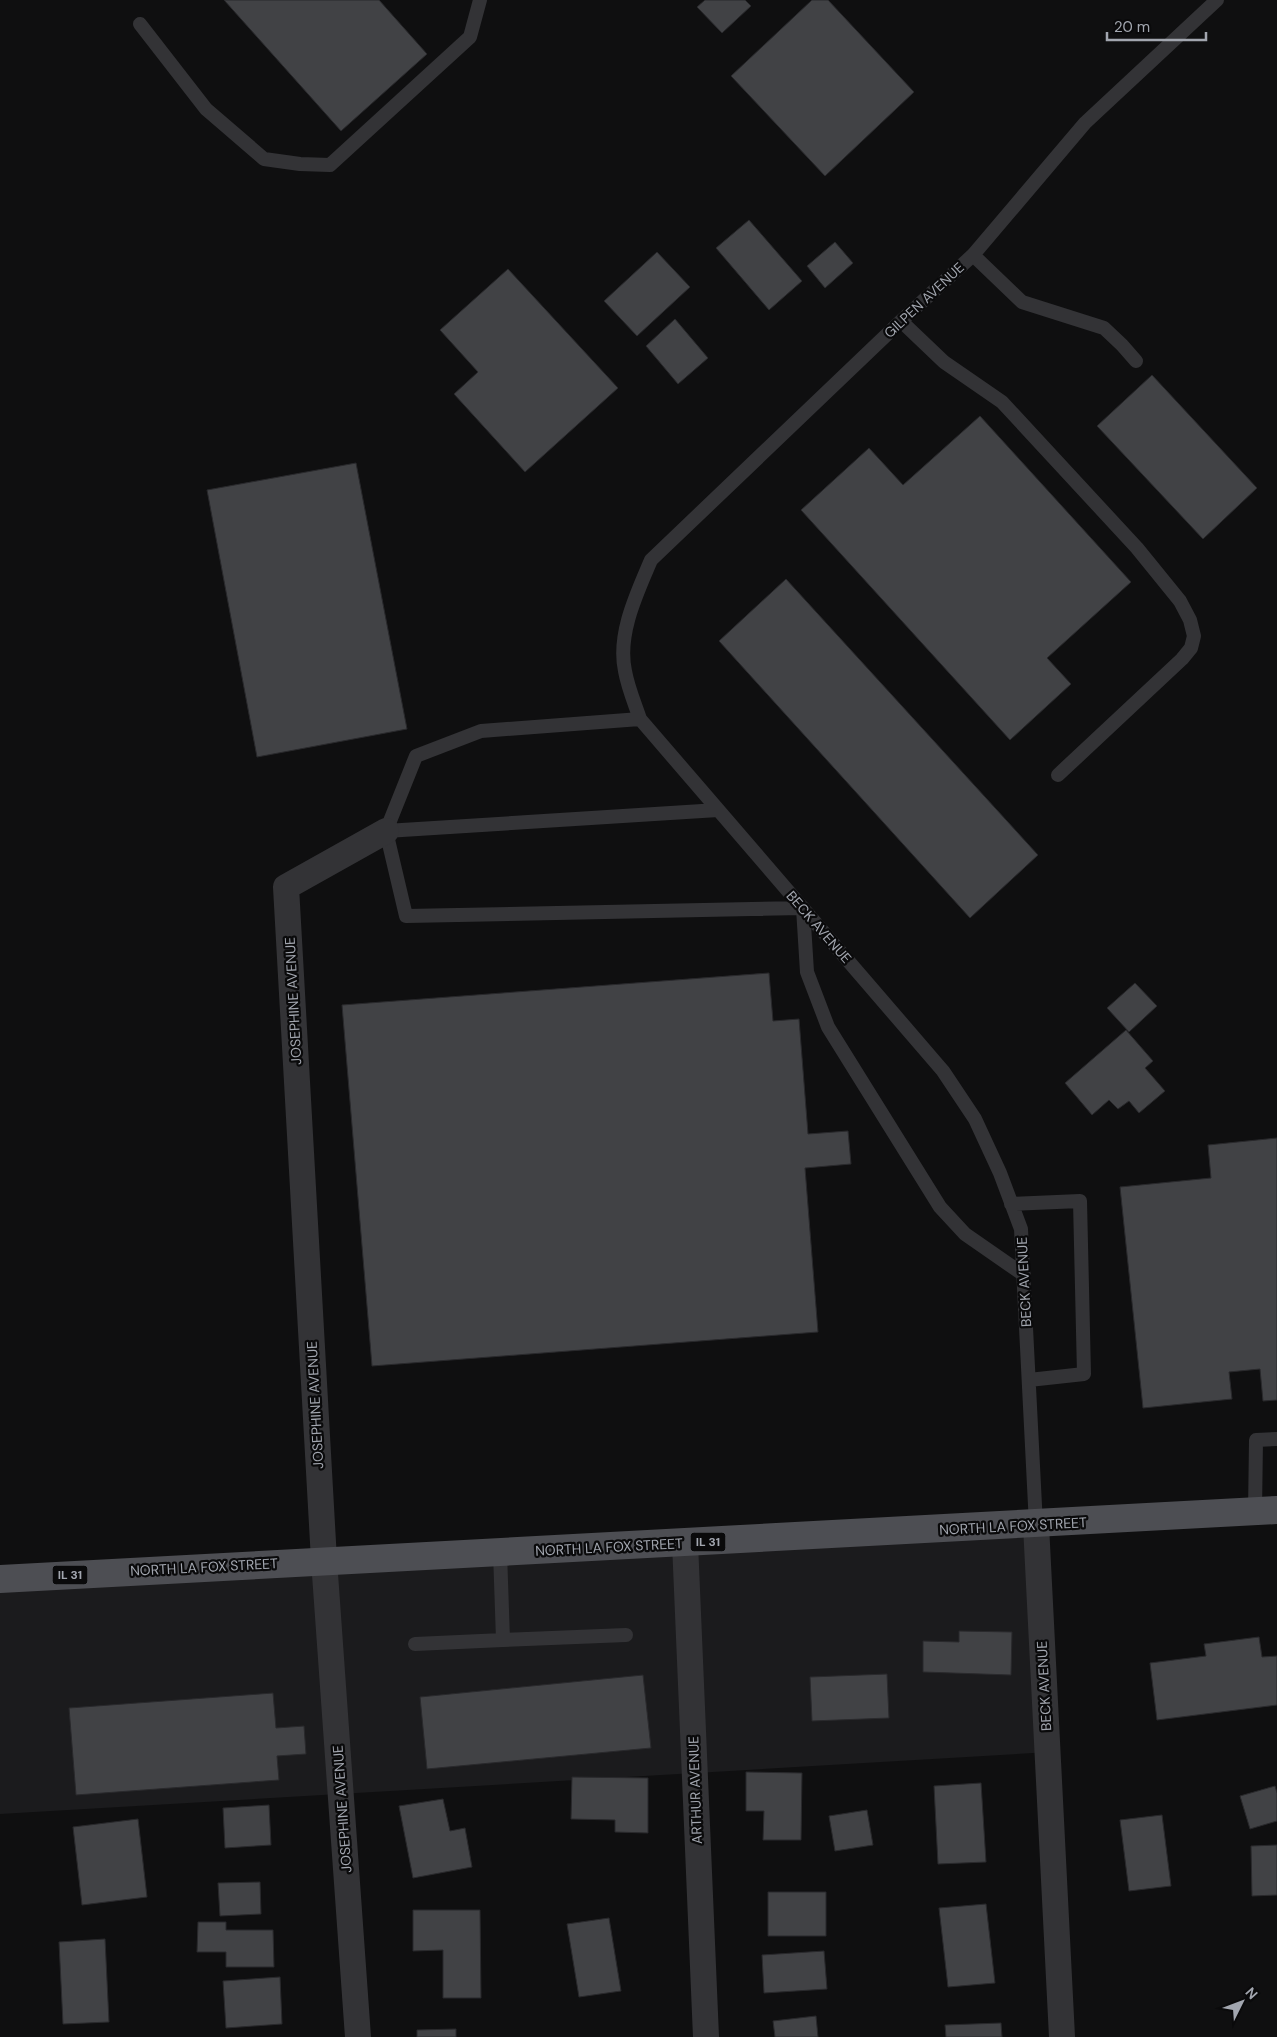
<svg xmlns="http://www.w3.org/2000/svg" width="1277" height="2037" font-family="'DM Sans',sans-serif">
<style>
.built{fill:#1b1b1d}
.building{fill:#414245;stroke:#29292c}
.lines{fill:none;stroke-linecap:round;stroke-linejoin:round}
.service{stroke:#333336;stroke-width:14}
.minor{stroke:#333336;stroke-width:26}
.primary{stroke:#4d4e53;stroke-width:28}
.labels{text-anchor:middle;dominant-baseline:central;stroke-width:4.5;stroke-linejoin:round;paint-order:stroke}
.shield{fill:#0a0a0b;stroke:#74777e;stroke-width:1}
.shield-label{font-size:12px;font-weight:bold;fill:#a2a6af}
.street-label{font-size:14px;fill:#a2a6af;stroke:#0a0a0b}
</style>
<rect width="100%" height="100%" fill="#0f0f10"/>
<path class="built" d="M1041,1530l9,222 -1050,62v-227z"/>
<path class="building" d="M224,0h155l48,54 -86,77z
M705,0h40l6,6 -29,27 -25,-26z
M812,0h16l86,92 -89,84 -94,-100z
M749,220l53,61 -33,29 -53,-62z
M835,242l18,21 -28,25 -18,-22z
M657,252l33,35 -53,49 -33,-35z
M508,269l110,119 -93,84 -71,-78 24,-22 -38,-42z
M675,319l33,39 -30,26 -32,-38z
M1152,375l105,113 -54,51 -106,-113z
M980,416l151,166 -84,76 24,26 -61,56 -209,-230 68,-62 34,37z
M356,463l51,266 -150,28 -50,-267z
M786,579l252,276 -68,63 -251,-277z
M769,973l4,48 26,-2 9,115 40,-3 3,33 -46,4 13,164 -446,34 -30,-361z
M1135,983l22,23 -28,26 -22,-24z
M1126,1030l27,31 -8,7 20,23 -26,22 -10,-12 -11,8 -9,-9 -17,15 -27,-32z
M1277,1138v262l-14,1 -3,-32 -31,3 3,27 -89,9 -23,-221 91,-9 -3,-33z
M959,1631l53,1 -1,43 -88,-3v-31l36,1z
M1259,1637l3,20 15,-1v49l-120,15 -7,-57 56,-7 -2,-12z
M887,1674l2,44 -77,3 -2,-44z
M643,1675l8,73 -224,21 -7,-72z
M273,1693l3,35 28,-2 2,28 -29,2 2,24 -203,15 -7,-87z
M746,1772l56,1 -1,67h-38l1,-29h-18z
M572,1777l76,1v55l-33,-1v-12l-44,-1z
M981,1783l5,79 -48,2 -4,-78z
M1275,1786l2,7v28l-27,8 -10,-33z
M443,1799l7,32 15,-3 7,39 -59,11 -14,-72z
M269,1805l2,40 -46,3 -2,-40z
M867,1810l6,35 -38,6 -6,-35z
M1162,1815l9,71 -42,5 -9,-71z
M138,1819l9,78 -65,8 -9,-78z
M1277,1845v50l-25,1 -1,-50z
M260,1882l1,32 -41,2 -2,-33z
M768,1892h58v44h-58z
M986,1904l9,79 -47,4 -9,-79z
M413,1910h67l1,88h-38v-48l-30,1z
M609,1918l12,73 -42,6 -12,-73z
M198,1922h28v8h47l1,37h-48v-15h-29z
M105,1939l4,83 -46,2 -4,-82z
M824,1951l3,38 -63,4 -2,-38z
M280,1977l2,47 -56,4 -3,-47z
M816,2016l2,21h-43l-2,-16z
M1001,2023l1,14h-56l-1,-12z
M456,2029v8h-39v-7z"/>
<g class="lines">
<path class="service" d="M140,24l66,85 58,50 36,5 30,1 140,-128 10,-37
M973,255l49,47 82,26 18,17 14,16
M901,321l43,41 58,40 135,146 43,53 10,19 4,16 -3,12 -9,11 -124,116
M640,719l-159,12 -65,25 -30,75 20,85 397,-8 4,64 21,55 112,180 25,27 59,41
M386,831l332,-21
M1011,1204l69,-3 4,173 -55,6
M1255,1512l1,-72 21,-1
M1036,1525l-15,-296 -21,-56 -25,-54 -32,-48 -303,-352c-5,-15 -12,-31 -15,-48 -8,-37 12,-78 26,-111l250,-239 72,-66 112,-132 132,-123
M500,1552l3,88 123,-5
M415,1644l88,-4"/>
<path class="minor" d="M1036,1525l26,512
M685,1543l21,494
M358,2037l-34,-477 -38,-673 100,-56"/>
<path class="primary" d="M0,1579c426,-24 852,-42 1277,-69"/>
</g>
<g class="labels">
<g class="shield">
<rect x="690.5" y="1532.5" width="35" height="19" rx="4"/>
<rect x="52.5" y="1565.5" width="35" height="19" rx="4"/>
</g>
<g class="shield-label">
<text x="708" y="1542">IL 31</text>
<text x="70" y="1575">IL 31</text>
</g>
<g class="street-label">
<text transform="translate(924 300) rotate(-43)">GILPEN AVENUE</text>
<text transform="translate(819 927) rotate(49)">BECK AVENUE</text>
<text transform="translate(293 1001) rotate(-93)">JOSEPHINE AVENUE</text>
<text transform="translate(1024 1282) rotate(-93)">BECK AVENUE</text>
<text transform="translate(315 1405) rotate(-93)">JOSEPHINE AVENUE</text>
<text transform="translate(1013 1526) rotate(-3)">NORTH LA FOX STREET</text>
<text transform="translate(609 1547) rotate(-3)">NORTH LA FOX STREET</text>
<text transform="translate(204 1567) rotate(-3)">NORTH LA FOX STREET</text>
<text transform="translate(1044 1686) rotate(-93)">BECK AVENUE</text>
<text transform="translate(695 1790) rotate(-92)">ARTHUR AVENUE</text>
<text transform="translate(342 1809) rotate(-94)">JOSEPHINE AVENUE</text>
</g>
</g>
<g transform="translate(1242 2002) rotate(48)" stroke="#0a0a0b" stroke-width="4" paint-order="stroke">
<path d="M0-4L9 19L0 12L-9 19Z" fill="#a2a6af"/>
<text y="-8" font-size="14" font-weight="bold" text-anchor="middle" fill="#a2a6af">N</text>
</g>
<path d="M1107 32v8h99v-8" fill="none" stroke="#a2a6af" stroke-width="2.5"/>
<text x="1114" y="32" font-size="15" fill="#a2a6af" stroke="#0a0a0b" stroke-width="4" paint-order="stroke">20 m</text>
</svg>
